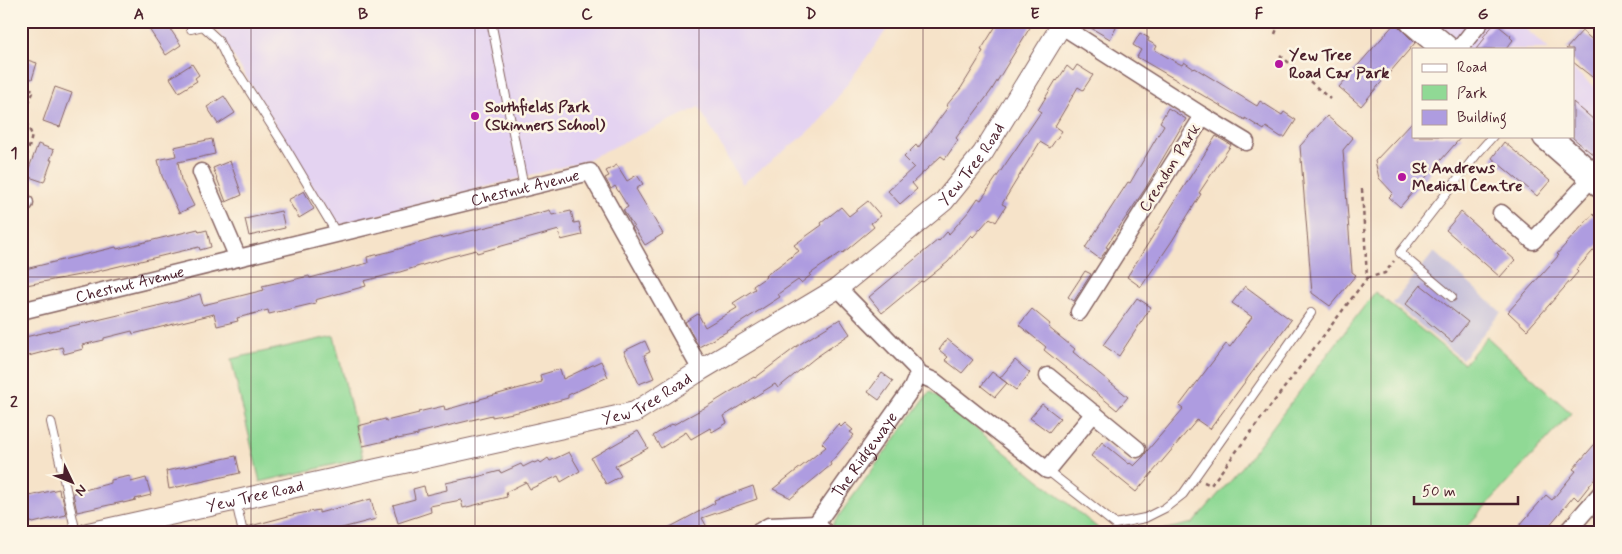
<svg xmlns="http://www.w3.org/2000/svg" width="1622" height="554" font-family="Mynerve,sans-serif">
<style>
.built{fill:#e4d3f1}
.industrial{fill:#c6c0d9}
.green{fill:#90d995;stroke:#6d7c60}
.building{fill:#ae9ce0}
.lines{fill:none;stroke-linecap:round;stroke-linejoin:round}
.service-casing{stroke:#866462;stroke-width:10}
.minor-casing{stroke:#866462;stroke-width:19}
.tertiary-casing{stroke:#866462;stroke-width:22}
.trunk-casing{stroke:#866462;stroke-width:29}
.path{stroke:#866462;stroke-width:2.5;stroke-dasharray:4 4;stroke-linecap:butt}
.service{stroke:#fff;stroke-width:8}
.minor{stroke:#fff;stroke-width:16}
.tertiary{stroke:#fff;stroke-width:20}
.trunk{stroke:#fff;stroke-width:26}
.grid{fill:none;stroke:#4a1f2b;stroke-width:1;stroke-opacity:0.55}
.poi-dot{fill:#b5179e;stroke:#fcf5e5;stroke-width:2}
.labels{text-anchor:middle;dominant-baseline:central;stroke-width:5;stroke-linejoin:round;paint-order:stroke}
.poi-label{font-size:16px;font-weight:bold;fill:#4a1f2b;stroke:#fcf5e5;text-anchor:start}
.street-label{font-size:16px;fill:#4a1f2b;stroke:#fcf5e5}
.neatline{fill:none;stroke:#4a1f2b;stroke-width:2}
.grid-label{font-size:16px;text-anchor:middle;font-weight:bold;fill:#4a1f2b}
</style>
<rect width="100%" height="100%" fill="#fcf5e5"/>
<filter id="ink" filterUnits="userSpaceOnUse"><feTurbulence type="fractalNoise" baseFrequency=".02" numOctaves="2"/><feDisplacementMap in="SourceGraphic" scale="10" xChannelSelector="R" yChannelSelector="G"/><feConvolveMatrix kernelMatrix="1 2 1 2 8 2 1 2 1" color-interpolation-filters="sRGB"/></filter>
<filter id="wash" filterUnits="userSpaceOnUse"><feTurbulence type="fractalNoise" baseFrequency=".0096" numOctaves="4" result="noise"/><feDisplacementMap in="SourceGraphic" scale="20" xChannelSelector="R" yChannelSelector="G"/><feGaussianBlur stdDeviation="1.12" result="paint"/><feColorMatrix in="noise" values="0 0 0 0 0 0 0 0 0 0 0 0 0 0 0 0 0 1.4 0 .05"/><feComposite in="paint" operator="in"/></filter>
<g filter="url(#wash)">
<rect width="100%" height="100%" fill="#f6e3c9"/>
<path class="built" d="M212,21h681l-75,103 -76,60 -43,-77 -115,54 -247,65z
M1421,21h95l33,28h-96z
M1573,69l28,24v80l-44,-37h16z"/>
<path class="industrial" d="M1434,252l67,60 -39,47 -69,-56z"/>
<path class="green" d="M1375,292l89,72 23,-27 84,76 -110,120h-312l44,-10 50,-57z
M334,336l29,122 -103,24 -29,-123z
M930,391l174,142h-262l-10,-8z"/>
<g id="blocks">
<path class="building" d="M161,21h4l16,24 -15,10 -17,-26z
M999,21h35l-43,70 -35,47 2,2 -13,19 -4,-3 -29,27 5,6 -17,15 -12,-13 26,-24 -10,-10 12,-12 2,3 30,-41 -2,-1 15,-18 16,-26 6,-11 -2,-1z
M1079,21h25l12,7 -6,11z
M1395,23l20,20 -54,63 -22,-19z
M1495,23l16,13 -1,1 3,3 -7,9h-30l9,-11 -2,-1z
M1582,31l19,16v37l-28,-22v-13h-7z
M1140,33l9,5 -1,3 9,5 -2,4 19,11 8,4 2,-3 10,7 1,-1 62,38 3,-5 22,14 2,-3 12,8 -11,17h-4l-15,-10 -2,3 -19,-12v2l-108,-63 4,-7 -8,-5z
M21,58l16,5 -5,16 -11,-4z
M192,64l7,11 -4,3 2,3 -18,11 -9,-14z
M1077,65l16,10 -10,15 -5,-3 -23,39 7,5 -12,17 -10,-6 -38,62 4,2 -10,16 -6,-4 -17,19 -2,-2 -23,27 -25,20 -2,-1 -39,32 -13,-16 69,-57 1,1 8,-9 2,2 21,-24 8,-12 3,2 60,-88 -3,-2 18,-30 1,1 10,-15 6,5z
M55,87l17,6 -12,34 -17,-6z
M224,96l11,17 -17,11 -11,-17z
M1573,102l28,24v35l-28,-23z
M1168,108l18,11 -41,70 -39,58 2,1 -8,11 -15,-11 43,-66 2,1 34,-58 -4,-3z
M1327,116l26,22 -10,12 9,122 4,3 -26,31 -18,-13 -12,-147z
M1413,121v15h49l-62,71 -11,-10 4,-4 -14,-15 -4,-17z
M1216,136l15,9 -32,48 2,1 -29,47 -31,46 -14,-10z
M212,139l3,15 -37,8 3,18 13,26 -15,7 -17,-37 -4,-16 18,-4 -2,-9z
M1504,142l46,39 -13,15 -45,-38z
M38,144l16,6 -4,10h2l-8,22 -18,-6z
M230,161l12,34 -16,7 -13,-34z
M617,165l10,16 10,-6 6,9 -7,5 27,45 -18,11 -22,-35 5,-3 -13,-21 -4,3 -6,-11 4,-2 -3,-5z
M304,191l10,18 -15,9 -11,-18z
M868,201l13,15 -10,7 3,4 -31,26 -1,-1 -32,22 1,1 -10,8 -3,-3 -20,14 2,3 -54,35 -27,15 -14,-25 13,-8 7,13 32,-19 -4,-5 22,-14 -2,-3 13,-9 -1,-1 34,-25 -5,-6 28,-20 -1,-2 20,-16 8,9z
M550,210l2,5 19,-4 3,12 5,-1 3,13 -21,5 -2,-10 -82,23 -1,-3 -27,7 -49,15 -36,9 2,5 -51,14 1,3 -47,11 -1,-4 -31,8 1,3 -21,5 -3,-12 -81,20 -1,-3 -28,7v2l-22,5 1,4 -19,5 -2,-7 -41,11v-20l157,-37 22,-7 3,11 33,-8 28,-7 -2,-4 22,-5v1l25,-6 1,2 58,-15 -1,-6 21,-5 52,-15 1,1 54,-13z
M281,211l4,17 -36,8 -4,-17z
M1461,212l54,48 -15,17 -54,-47z
M1593,214l8,8v20l-25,28 2,2 -51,58 -19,-18 51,-57 -2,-1z
M198,229l1,3 8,-2 4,17 -11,3 -1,-3 -109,26 -69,13v-16l95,-23 1,2z
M1085,271l6,3 -17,27 -6,-4z
M1421,285l47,37 -16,20 -46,-38z
M1245,286l46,34 -81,109 -13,-9 -61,72 -45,-36 11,-14 27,22 1,-1 4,3 10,-10 3,-5 36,-42 -4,-3 47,-62 4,3 22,-30 -20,-14z
M1137,298l14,9 -32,49 -16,-11z
M1032,309l18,15 -2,3 27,22 -2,3 55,45 -11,13 -73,-60 2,-3 -27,-22z
M840,319l10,15 -35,24 -37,30 -3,-4 -51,32 3,7 -15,9 -2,-4 -19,11 -5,-7 -25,16 -8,-12 19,-12 1,1 33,-18 48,-30 1,1 45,-34z
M947,339l26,21 -11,13 -17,-13 3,-3 -9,-7z
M645,341l5,11 -6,3 10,23 -15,6 -15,-33z
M1015,360l15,13 -14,17 -16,-12z
M601,361l7,16 -40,18v3l-50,14 -26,5v-2l-74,18v2l-20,4v-1l-35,8 -5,-20 27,-7 1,2 33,-8 -1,-1 26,-6 1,4 35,-10v-1l62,-17 -2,-7 20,-6 3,10z
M992,372l15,11 -12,14 -14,-11z
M882,373l11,8 -14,19 -11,-8z
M1042,404l18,14 -11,14 -19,-14z
M845,423l8,7 -3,2 4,3 -24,28 1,2 -40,33 -18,-9 53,-42 -4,-4 16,-19 3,3z
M638,431l10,17 -33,18 6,10 -15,8 -15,-26z
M1601,437v34l-23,29 -4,-4 -31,37h-30l33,-38 6,5 24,-29 -3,-2z
M569,452l11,19 -19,11 -3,-6 -28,13 -4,-7 -20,10 1,5 -44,11 -2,-8 -31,6 1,6 -33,11 -5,-18 22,-6 -2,-10 11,-3 2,9 21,-5 -1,-7 27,-6v1l27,-7 1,2 20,-9 2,3 10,-5 1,1 5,-2 2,2 7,-5 2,3z
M236,456l4,17 -71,16 -3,-18z
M130,476l1,6 15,-4 5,17 -16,4 1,1 -13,3v-1l-46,10 -4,-19 38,-10v-3z
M753,486l4,13 -55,19 5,9 -12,6h-36l56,-30 -1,-3z
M59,489l1,7 2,-1 4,20 -33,8 -1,-1 -11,3v-27z
M371,499l5,20 -53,14h-74l-2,-6 45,-12 27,-5v3z"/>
</g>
</g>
<g filter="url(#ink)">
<use href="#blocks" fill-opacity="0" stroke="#866462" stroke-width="1"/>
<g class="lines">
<g class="service-casing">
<path id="service" d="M491,21l33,167
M191,29l12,-3 15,14 11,23 11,13 44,69 53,89
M1452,297l-52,-44 77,-99 16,-18
M51,422l25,111
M1047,470l68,54 30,-6 20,-10 18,-14 128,-181
M236,502l7,31"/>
</g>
<g class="minor-casing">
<g id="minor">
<path d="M1596,21l5,5"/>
<path d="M1062,26l141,90 -124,196"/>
<path d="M1459,49l22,-28"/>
<path d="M1203,116l43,26"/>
<path d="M201,172l37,86"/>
<path d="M21,199l4,4"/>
<path d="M1501,213l32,28 60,-64"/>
<path id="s1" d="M21,311l569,-139 111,198"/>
<path d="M918,374l16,7 113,89 47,-57"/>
<path d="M1048,376l89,73"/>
<path d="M757,533l12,-7 47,-2"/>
<path id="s2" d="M826,533l-10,-9 96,-136 6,-14 -2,-6 -78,-80"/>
<path d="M1566,533l35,-40"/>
</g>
</g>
<g class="tertiary-casing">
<g id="tertiary">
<path id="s3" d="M88,533l547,-121 66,-42 137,-82 106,-87 39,-48 81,-132"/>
</g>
</g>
<g class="trunk-casing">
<path id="trunk" d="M1413,21l33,28
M1546,136l55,48"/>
</g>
<path class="path" d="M1275,34l5,-13
M1280,55l50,44
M21,86l13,4 -8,20 -1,10 7,15 -2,9 -5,17 3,6 -7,17
M1367,278l18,-5 9,-12
M1204,482l7,3 156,-207 -5,-89"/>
<use href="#service" class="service"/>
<use href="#minor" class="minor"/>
<use href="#tertiary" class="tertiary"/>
<use href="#trunk" class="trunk"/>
</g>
</g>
<path class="grid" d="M251,21v512M475,21v512M699,21v512M923,21v512M1147,21v512M1371,21v512M21,277h1580"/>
<g class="poi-dot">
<circle cx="1279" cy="64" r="5"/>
<circle cx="475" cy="116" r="5"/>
<circle cx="1402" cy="177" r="5"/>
</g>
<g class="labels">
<g class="poi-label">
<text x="1289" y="55">Yew Tree<tspan x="1289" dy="18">Road Car Park</tspan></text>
<text x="485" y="107">Southfields Park<tspan x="485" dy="18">(Skinners School)</tspan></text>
<text x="1412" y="168">St Andrews<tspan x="1412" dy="18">Medical Centre</tspan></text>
</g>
<g class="street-label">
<text stroke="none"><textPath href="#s3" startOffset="981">Yew Tree Road</textPath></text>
<text transform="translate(1170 168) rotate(-58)">Crendon Park</text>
<text stroke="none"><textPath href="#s1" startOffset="519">Chestnut Avenue</textPath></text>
<text stroke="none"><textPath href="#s1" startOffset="112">Chestnut Avenue</textPath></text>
<text stroke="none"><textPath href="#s3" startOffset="576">Yew Tree Road</textPath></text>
<text stroke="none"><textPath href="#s2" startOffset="98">The Ridgewaye</textPath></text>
<text stroke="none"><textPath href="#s3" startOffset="171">Yew Tree Road</textPath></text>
</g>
</g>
<rect width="1622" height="554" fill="none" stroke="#fcf5e5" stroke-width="55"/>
<rect x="1412" y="48" width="162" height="90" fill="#fcf5e5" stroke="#b59f9b"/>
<rect x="1422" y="64" width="25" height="8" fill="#ffffff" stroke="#b59f9b"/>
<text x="1457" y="72" font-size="15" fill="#4a1f2b">Road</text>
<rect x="1422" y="85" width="25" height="15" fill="#90d995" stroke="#b59f9b"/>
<text x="1457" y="98" font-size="15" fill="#4a1f2b">Park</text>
<rect x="1422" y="110" width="25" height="15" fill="#ae9ce0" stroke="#b59f9b"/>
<text x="1457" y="122" font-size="15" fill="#4a1f2b">Building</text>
<g transform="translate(72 482) rotate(133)" stroke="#fcf5e5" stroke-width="4" paint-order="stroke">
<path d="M0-4L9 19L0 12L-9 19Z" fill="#4a1f2b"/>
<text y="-8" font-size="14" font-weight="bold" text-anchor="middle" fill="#4a1f2b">N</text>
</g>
<path d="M1414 496v8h104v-8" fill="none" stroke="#4a1f2b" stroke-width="2.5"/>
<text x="1422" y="496" font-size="15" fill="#4a1f2b" stroke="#fcf5e5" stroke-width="4" paint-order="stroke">50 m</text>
<rect x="28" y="28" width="1566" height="498" class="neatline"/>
<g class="grid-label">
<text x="139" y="19">A</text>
<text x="363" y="19">B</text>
<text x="587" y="19">C</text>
<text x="811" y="19">D</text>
<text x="1035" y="19">E</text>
<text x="1259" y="19">F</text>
<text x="1483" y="19">G</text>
<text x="14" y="158">1</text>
<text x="14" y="407">2</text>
</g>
</svg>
